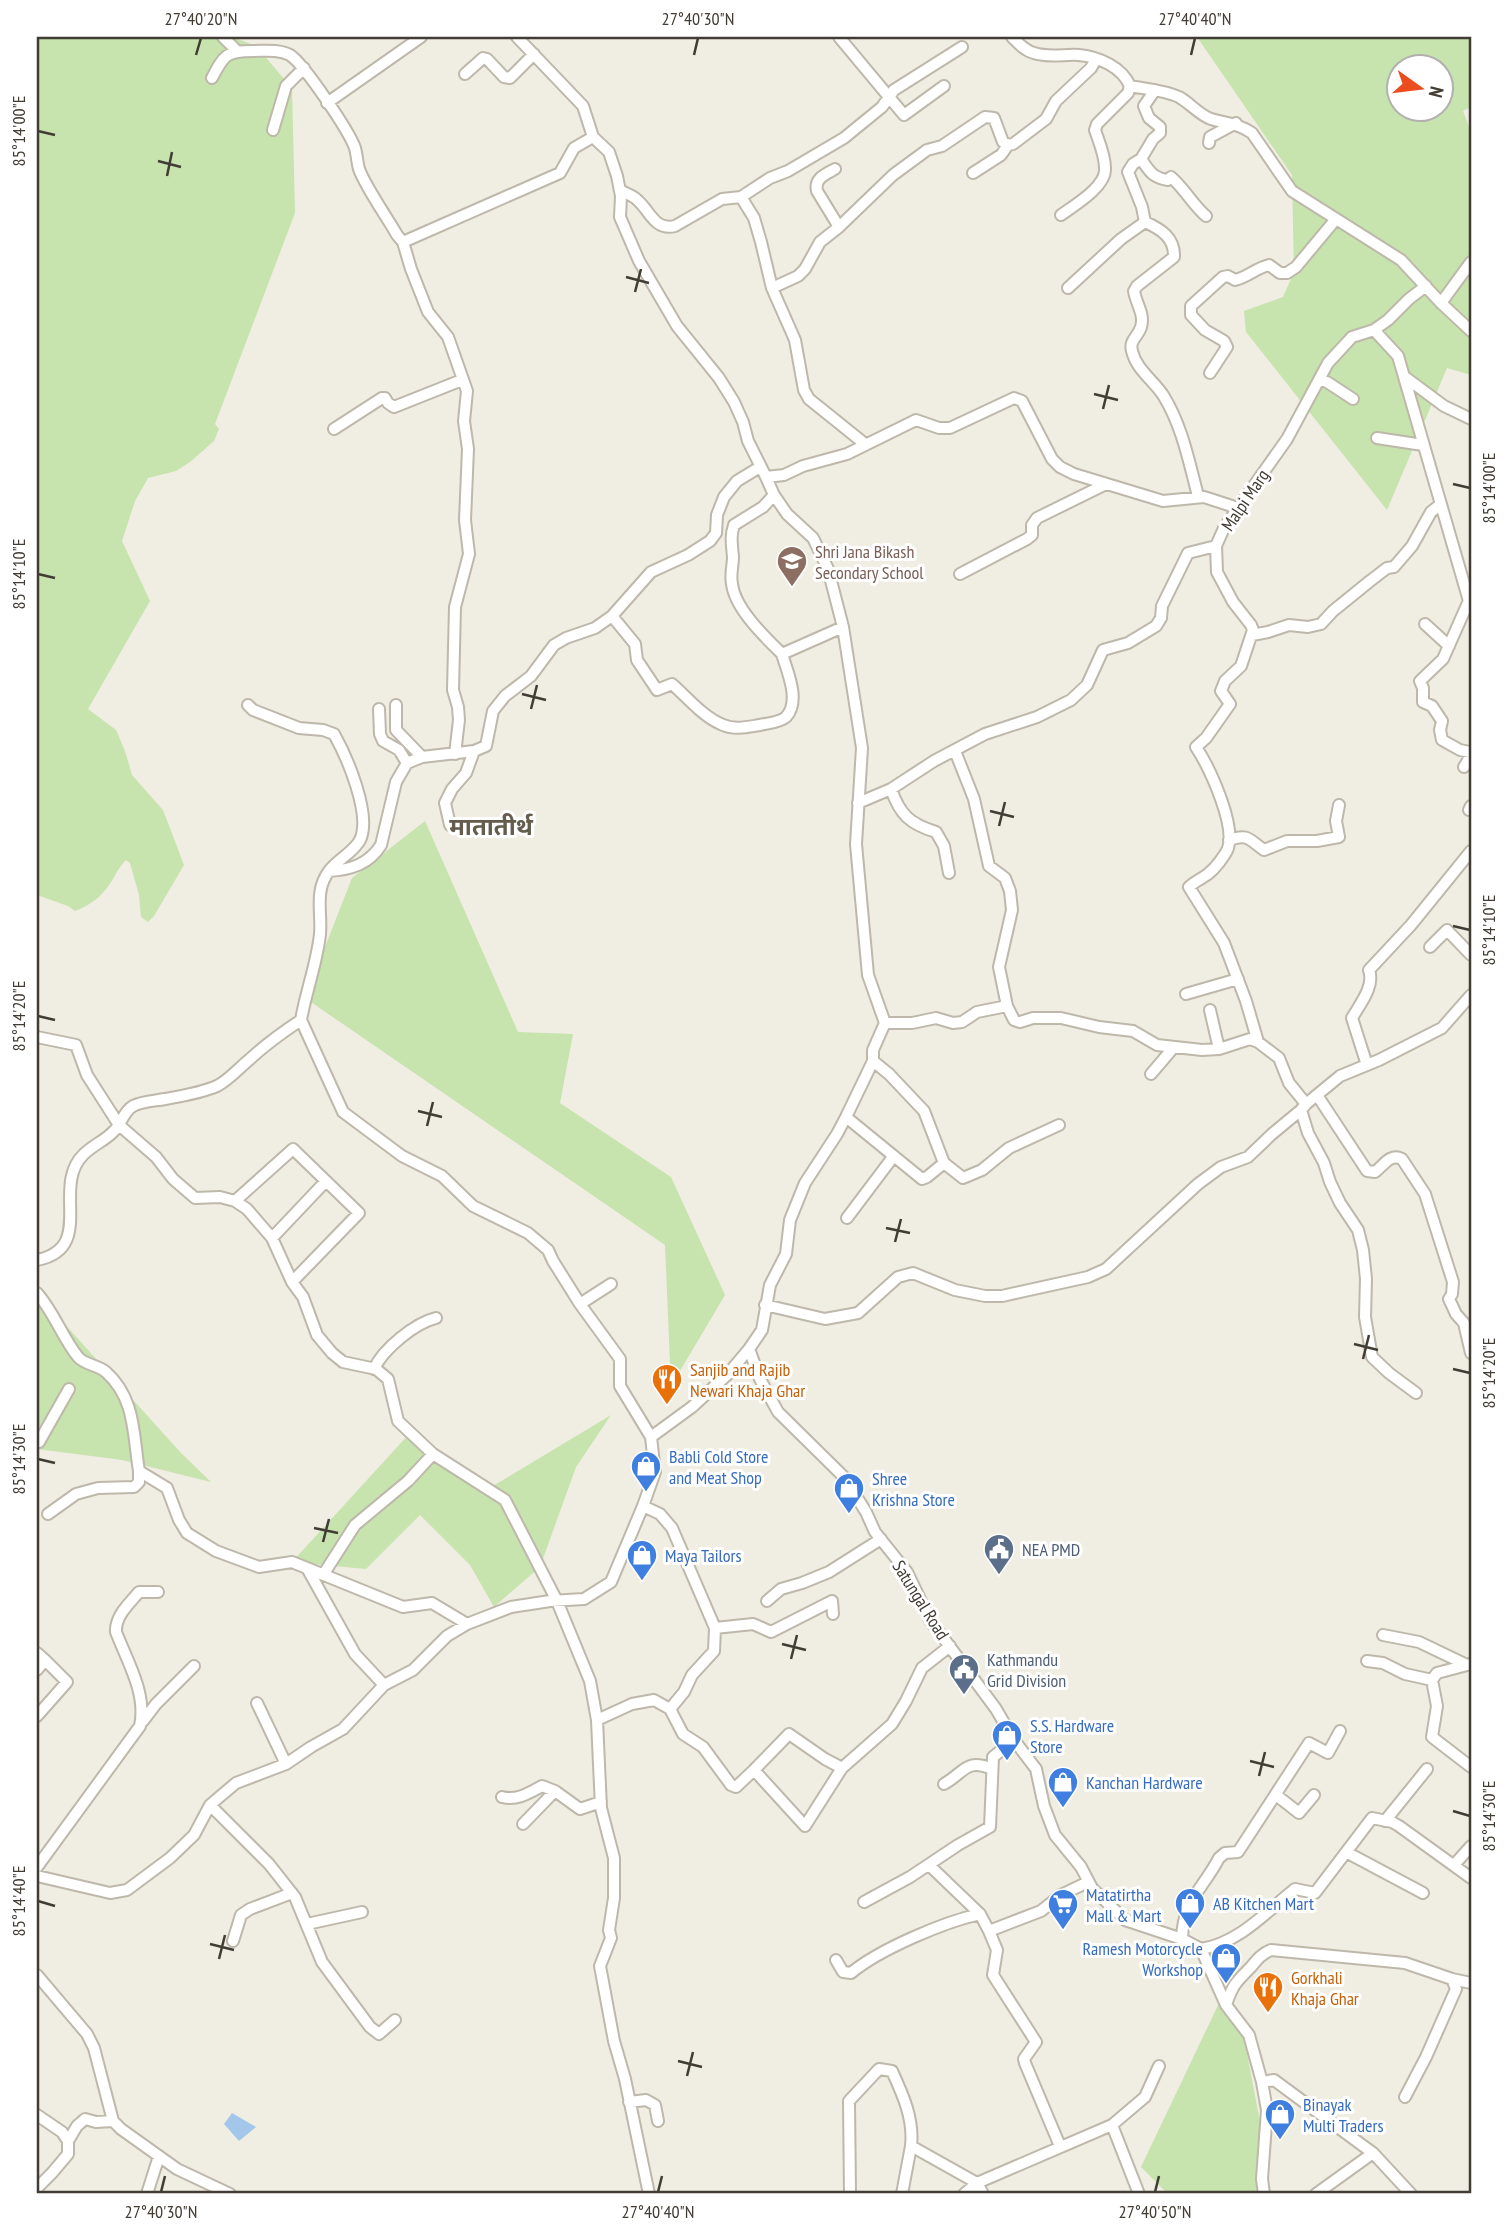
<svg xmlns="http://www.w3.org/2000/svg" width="1508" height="2231" font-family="'PT Sans Narrow','Noto Sans Devanagari',sans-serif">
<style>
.green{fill:#c7e3ae;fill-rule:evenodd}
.water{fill:#a2c7ea}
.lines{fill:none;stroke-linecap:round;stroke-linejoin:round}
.minor-casing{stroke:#beb8aa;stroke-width:14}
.minor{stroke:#fff;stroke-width:10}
.ticks{fill:none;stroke:#423d34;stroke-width:2.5}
.labels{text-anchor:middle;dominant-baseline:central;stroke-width:6;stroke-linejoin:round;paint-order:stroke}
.street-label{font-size:18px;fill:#423d34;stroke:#fff}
.education-label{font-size:18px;fill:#785e54;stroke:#fff;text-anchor:start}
.food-label{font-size:18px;fill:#c56008;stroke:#fff;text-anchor:start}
.shop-label{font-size:18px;fill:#366cbe;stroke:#fff;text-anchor:start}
.service-label{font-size:18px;fill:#4e5e75;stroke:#fff;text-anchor:start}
.district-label{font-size:24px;font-weight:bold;fill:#645c4c;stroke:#fff}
.neatline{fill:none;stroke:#423d34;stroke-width:2.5}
.ticks-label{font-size:18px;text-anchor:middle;fill:#423d34}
</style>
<rect width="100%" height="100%" fill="#f0ede3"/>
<path class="green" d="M37,37h196l23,9 36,42 3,125 -80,211 4,5 -5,12 -24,21 -14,9 -28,7 -13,23 -13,40 28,60 -62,108 28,21 9,21 7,24 31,35 21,55 -30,51 -6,6 -7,-5 -2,-22 -9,-32 -4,-3c-6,6 -9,12 -13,19 -9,15 -21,26 -38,32l-7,-5 -31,-11z
M1197,37h274v70l-8,4 8,21v243l-24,-7 -60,142 -141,-178 -2,-21 39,-14 11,-25 -2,-97zM1400,66h42v42h-42z
M425,821l93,211 55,2 -13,69 111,74 54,118 -54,91 -6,-141 -360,-247 47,-120z
M37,1296l5,3 139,154 30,29 -89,-22 -85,-11z
M611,1415l-35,52 -36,100 -46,40 -24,-42 -50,-50 -54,54 -74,-7 118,-129 78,56z
M1221,1999l23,39 18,94 -2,62h-92l-27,-27z"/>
<path class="water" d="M232,2113l24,14 -17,14 -15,-17z"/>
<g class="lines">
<g class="minor-casing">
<path id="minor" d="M223,37l14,14
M517,37l66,69 10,31 16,15 8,24 4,20 -1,21 19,44 38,65 42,52 15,24 9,20 5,19 18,36 18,-2 19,-9 44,-12 69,-34 23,8h11l64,-30 8,3 30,58 8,8 14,7 89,27 41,-4 34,11
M839,37l65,78 40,-29
M1012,37c6,6 13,14 22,16 15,5 30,1 45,2 20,2 43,12 51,31 16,3 34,4 49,11 11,6 19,17 32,22 17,5 26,4 41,14l40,58 109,69 40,43 30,28
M465,74l18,-16 4,1 17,18 6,1 24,-24
M212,78c12,-23 14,-27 41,-27 12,0 25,-2 37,4 14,9 59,76 65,93 2,7 2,14 4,21 7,19 28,48 38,66l6,7 157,-69 14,-25 19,-11
M1155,90l-11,16 5,12 11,9v6l-7,6 -12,20c8,12 12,19 27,21l3,-3c14,12 21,27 35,39
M327,103l94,-66
M273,130l13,-44 18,-18
M1209,143l1,-6 26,-14
M835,169c-9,5 -21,9 -18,22l22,36
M973,173l28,-18 7,-10
M620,190c5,3 11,5 15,8 15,11 18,33 40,28l47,-27 19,-2
M1061,215c14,-10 46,-29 44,-47 0,-13 -6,-26 -10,-38l2,-6 31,-31 2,-7
M1145,222c16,7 30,16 29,35l-37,29 -3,5c2,13 11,23 7,36 -3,10 -12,13 -9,24 4,18 21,29 31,44 19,30 26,67 35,101
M403,242l8,27 17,43 20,25 19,54 -3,30 4,28 -3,71 4,34 -14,53 -2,83 5,17 1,13 -4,34
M772,288l26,-12 7,-7 15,-27 19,-15 54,-52 34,-25 15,-4 43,-29 9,1 9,24 5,3 5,-1 33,-25 10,-18 35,-33 5,-9
M1068,288l53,-49 24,-17 -3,-15 -14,-35 5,-8 8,-5
M1441,303l30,-41
M1374,330l24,26 71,245
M1210,373l17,-26 -3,-6 -19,-11 -14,-15v-9l32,-29 5,-1 7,4c13,-3 21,-12 34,-15l11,8h7l9,-6 40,-48
M1405,377l39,29 27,13
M1319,380l8,2 26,17
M334,429l48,-31h3l3,5 6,4 68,-27
M1377,438l46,7
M865,444l-56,-45 -5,-9 -9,-50 -23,-52 -11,-46 -7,-24 -13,-21 29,-19 18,-7 56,-33 38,-31 12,-17 68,-43
M774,495l-11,12 -29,18c-4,12 -2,19 -1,32 0,8 -3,18 -1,27 3,25 33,53 50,70
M960,574l67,-35 5,-4v-10l5,-7 69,-34
M612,616l23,28 2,16 20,30 15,-6c16,14 31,33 51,41 12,5 24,2 37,0 8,-2 19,-2 26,-8 15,-16 1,-46 -4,-63l61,-27
M1425,624l24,22
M1252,635l16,-3 21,-7 19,2 13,-3 12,-13 37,-30 17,-13 7,-1 18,-21 19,-34 10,-8
M248,705l5,5 46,18 24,2 11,4c13,23 38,81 26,106 -6,12 -22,19 -31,31
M396,705v25l26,27
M379,709l1,25 3,7 16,9 8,13
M955,751l19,48 15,67 16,12 5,13 2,19 -13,57 8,39 7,14 6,2 13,-4h28l38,9 34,4 24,14 45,5 17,-1 31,-10 8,3
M1464,767l6,-10v-5l-10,-2 -18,-10 -2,-10 2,-9 -10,-15 -9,-4v-14l-3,-7 23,-22 28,-63
M891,789c9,26 19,35 45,43l8,14 5,27
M858,803l33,-14 43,-28 51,-27 52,-17 34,-17 16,-15 16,-35 25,-7 28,-17 5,-8 1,-12 26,-53 28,-7
M1469,810l2,-4
M450,825l-5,-22 7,-14 14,-16 8,-22
M1229,840c20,-7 20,0 35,10l23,-9h30l22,-4 -3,-16 3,-16
M1430,947l17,-17 24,25
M1186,994l52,-15
M1210,1010l9,39
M885,1023h27l24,-5 17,5 9,-1 15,-10 30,-6
M37,1037l39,8 11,30 32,50 37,32 17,22 22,19 25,-1 15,4 12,8 25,29 20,44 11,15 14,38 15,18 11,9 33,7 12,10 10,42 35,33 72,46 52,101 33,80 7,39 4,88 13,50v40l-5,32 2,8 -11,28 14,75 11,38 24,115
M873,1061l16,13 35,37 20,52 19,15 19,-8 27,-22 50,-23
M1367,1065l-15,-47c8,-14 23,-32 17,-48l42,-45 60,-74
M1151,1074l23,-27
M1317,1095l50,76 8,1c9,-7 15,-19 27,-13l23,35 28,88 -1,12 -3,5 7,15 8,9 7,30
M1306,1104l-17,-21 -10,-25 -21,-16 -12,-41 -22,-58 -35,-56c4,-4 8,-6 13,-9 9,-5 18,-16 23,-24 16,-21 -16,-87 -29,-107l10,-9 24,-34 -9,-13 4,-10 16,-15 12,-36 -2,-5 -18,-23 -16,-30 -1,-26 8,-18 63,-89 41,-76 24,-26 22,-7 14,-10 21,-21 17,-13
M1301,1110l7,23 16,30 6,19 10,21 18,27 5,20 3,29 -1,38 7,40 17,16 27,20
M846,1117l76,62 5,-2 17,-14
M235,1201l58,-52 66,64 -67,69
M847,1218l46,-61
M272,1238l54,-57
M37,1260c60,-12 13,-74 47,-106 9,-9 22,-14 30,-23 8,-8 9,-19 19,-25 10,-5 21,-5 32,-7 17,-3 36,-6 52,-13 12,-6 23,-19 33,-27 16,-15 33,-27 51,-39 5,-29 16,-57 19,-86 2,-22 -6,-43 9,-63 22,-1 40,-7 52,-26l15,-63 11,-19 15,-6 52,-6 12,-5 7,-35 12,-15 26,-20 23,-31 12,-7 29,-10 17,-12 39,-44 37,-17 22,-14 6,-8 1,-18 7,-18 13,-16 23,-14
M37,1293c17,19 25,44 41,64 7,8 20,8 28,15 30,27 27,63 33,99v11l-5,5 -36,1 -22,6 -28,20
M580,1304l31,-20
M765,1305l60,14 33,-6 40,-36 15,-4 42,17 30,6h17l86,-19 18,-8 92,-85 23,-17 27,-10 24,-23 29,-24 5,-6 34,-28 39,-16 63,-32 29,-33
M749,1349l11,30 18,33 66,65 22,35 9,20 32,40 23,48 66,89 18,31 22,29 8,37 11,29 26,32 11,21 33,32 57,19 19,10 25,56 23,30 13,47 5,28 -5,69 2,15
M374,1369c9,-20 41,-46 62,-51
M651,1437l41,-30 36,-33 21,-25 13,-19 8,-45 16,-31 4,-34 15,-37 32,-49 9,-17 27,-56v-11l12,-27 -17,-48 -12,-131 6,-96 -19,-121 -15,-58 -15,-31 -26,-24 -13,-19 -8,-18
M37,1441l2,1 30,-53
M139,1471l28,17 12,32 8,13 29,18 43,16 33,-5 111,45 29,-4 35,21
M643,1506l17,8 12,14 43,100 -1,23 -22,24 -8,17 -14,17
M307,1568l48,86 29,31
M323,1575l32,-50 53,-44 25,-27
M767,1601l14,-12 21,-6 27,-11 52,-33
M715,1628l38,-4 18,8 61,-31 1,13
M1383,1635l36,7 48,23
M37,1653l8,7 -8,10
M1367,1661l16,2 22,11 27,6
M1471,1664l-34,9 -5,7 5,26 -5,31 39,30
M257,1703l29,61
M37,1716l30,-34 -22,-22
M597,1720l35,-16 22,-4 16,9 13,25 20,13 28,38 5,2 18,-17 51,56 37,-58 50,-44 14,-23 16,-33 28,-22
M143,1721l13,-17 38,-38
M754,1770l35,-36 36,25 17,9
M944,1784c21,-12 22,-26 48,-15
M1276,1795l23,18 15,-18
M502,1797c15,4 27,-4 40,-11l13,5 25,18 21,-7
M210,1805l59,59 26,33 27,65 48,65 9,7 16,-14
M1385,1821l42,-52
M523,1824l32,-33
M1346,1852l77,41
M929,1865l51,49 9,17
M1454,1865l17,-19
M37,1867l103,-141c7,-32 -12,-63 -24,-94 -1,-16 13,-28 23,-40h19
M37,1876l73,17 17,-3 43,-32 24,-23 16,-30 26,-22 50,-19 25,-17 32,-18 41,-44 29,-15 34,-34 20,-12 44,-17 39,-6 34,-2 27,-17 32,-76 12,-34 -4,-35 -31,-51v-27l-40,-55 -27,-43 -5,-11 -20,-17 -55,-27 -31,-30 -40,-20 -59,-44 -42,-92
M864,1902l46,-25 48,-32 32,-18 3,-70 21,-17
M307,1924l55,-12
M1182,1939c1,-39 21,-50 37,-81l6,-5 13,-1 71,-109 19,10 12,-22
M233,1941l8,-26 9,-6 42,-16
M1201,1949c38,-6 65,-37 94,-60l20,4 57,-75 20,4 7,4 72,52
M836,1960l7,12 8,1c29,-24 93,-51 129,-59
M37,1975l50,59 7,14 19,73 8,8 56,40 53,25
M1226,2005c6,-19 10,-23 24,-37 7,-8 11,-14 21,-18l134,13 47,16 19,4
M1262,2082l12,-2 88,65 11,8 38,41
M1405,2097l21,-40 30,-68 -4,-10
M629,2102l17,-2 9,5 3,16
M37,2115l25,17 6,9
M1112,2125l27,69
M1060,2146l-35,-83 -1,-4 12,-17 -43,-67 4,-25 -8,-19 52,-20 20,-16 27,-13
M37,2188l15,-15 16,-19v-13l9,-15 8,-7 11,3 17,-1
M147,2194l12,-38
M850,2194l-1,-93 30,-32 13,2c11,24 22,48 19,75l66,37 6,11
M902,2194l9,-48
M964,2194l13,-11 135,-58 33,-28 14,-31
M1316,2194l57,-41"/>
</g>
<use href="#minor" class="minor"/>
</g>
<path class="ticks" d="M196,55l5,-17M694,55l4,-17M1191,55l4,-17M38,131l17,4M158,161l23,6M167,176l5,-24M626,277l23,6M635,292l6,-23M1094,394l24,6M1103,409l6,-24M1453,484l17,4M38,574l17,4M522,694l24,6M531,709l6,-24M990,811l24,6M999,826l6,-24M1453,926l17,4M38,1016l17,4M418,1111l24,6M427,1126l6,-24M886,1228l24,5M895,1242l6,-23M1354,1344l24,6M1363,1359l6,-24M1453,1369l17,4M38,1459l17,4M314,1528l24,5M323,1542l6,-23M782,1644l24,6M791,1659l6,-24M1250,1761l24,6M1259,1776l6,-24M1453,1811l17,5M38,1901l17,5M210,1944l24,6M219,1959l6,-24M678,2061l24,6M687,2076l6,-24M161,2192l4,-16M658,2192l4,-16M1155,2192l4,-16"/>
<defs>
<g id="school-pin" transform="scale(1.575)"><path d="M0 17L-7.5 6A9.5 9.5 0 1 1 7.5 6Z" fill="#8d6e63" stroke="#fff"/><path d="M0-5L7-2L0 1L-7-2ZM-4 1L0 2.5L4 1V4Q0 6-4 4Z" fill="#fff"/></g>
<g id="restaurant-pin" transform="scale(1.575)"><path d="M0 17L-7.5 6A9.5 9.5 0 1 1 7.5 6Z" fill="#e8710a" stroke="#fff"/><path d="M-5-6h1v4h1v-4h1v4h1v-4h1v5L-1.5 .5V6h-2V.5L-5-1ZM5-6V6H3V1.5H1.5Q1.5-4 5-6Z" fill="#fff"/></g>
<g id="shop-pin" transform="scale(1.575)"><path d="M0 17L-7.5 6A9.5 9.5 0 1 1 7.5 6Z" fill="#3f7fe0" stroke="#fff"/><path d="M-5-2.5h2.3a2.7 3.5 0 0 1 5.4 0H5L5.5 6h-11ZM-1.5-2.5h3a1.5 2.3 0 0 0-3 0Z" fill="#fff"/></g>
<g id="civic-pin" transform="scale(1.575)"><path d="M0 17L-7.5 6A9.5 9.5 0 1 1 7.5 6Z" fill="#5c6f8a" stroke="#fff"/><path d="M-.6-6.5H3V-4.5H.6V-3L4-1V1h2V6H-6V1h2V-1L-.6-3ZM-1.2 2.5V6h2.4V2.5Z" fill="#fff"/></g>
<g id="supermarket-pin" transform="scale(1.575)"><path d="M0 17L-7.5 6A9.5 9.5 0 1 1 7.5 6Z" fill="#3f7fe0" stroke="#fff"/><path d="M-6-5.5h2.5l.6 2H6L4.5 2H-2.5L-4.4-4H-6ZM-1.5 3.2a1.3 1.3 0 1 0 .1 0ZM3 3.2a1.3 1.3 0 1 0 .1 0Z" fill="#fff"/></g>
</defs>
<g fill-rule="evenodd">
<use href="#school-pin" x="792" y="561"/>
<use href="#restaurant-pin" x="667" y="1379"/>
<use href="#shop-pin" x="646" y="1466"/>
<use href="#shop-pin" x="849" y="1488"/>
<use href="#civic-pin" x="999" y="1549"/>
<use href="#shop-pin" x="642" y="1555"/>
<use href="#civic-pin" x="964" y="1669"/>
<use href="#shop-pin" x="1007" y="1735"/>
<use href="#shop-pin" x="1063" y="1782"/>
<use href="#shop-pin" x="1190" y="1903"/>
<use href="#supermarket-pin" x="1063" y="1904"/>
<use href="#shop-pin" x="1226" y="1958"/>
<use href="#restaurant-pin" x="1268" y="1987"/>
<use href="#shop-pin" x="1280" y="2114"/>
</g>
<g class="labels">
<g class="street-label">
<text transform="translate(1245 500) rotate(-56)">Malpi Marg</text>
<text transform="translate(921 1600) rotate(58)">Satungal Road</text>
</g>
<g class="education-label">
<text x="815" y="551">Shri Jana Bikash<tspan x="815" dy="21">Secondary School</tspan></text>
</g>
<g class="food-label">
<text x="690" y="1369">Sanjib and Rajib<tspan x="690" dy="21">Newari Khaja Ghar</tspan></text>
<text x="1291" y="1977">Gorkhali<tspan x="1291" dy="21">Khaja Ghar</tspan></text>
</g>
<g class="shop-label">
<text x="669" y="1456">Babli Cold Store<tspan x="669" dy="21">and Meat Shop</tspan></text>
<text x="872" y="1478">Shree<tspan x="872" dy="21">Krishna Store</tspan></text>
<text x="665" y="1555">Maya Tailors</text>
<text x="1030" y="1725">S.S. Hardware<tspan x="1030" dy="21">Store</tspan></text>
<text x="1086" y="1782">Kanchan Hardware</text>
<text x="1086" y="1894">Matatirtha<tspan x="1086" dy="21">Mall &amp; Mart</tspan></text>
<text x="1213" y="1903">AB Kitchen Mart</text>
<text x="1203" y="1948" text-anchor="end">Ramesh Motorcycle<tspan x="1203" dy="21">Workshop</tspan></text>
<text x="1303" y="2104">Binayak<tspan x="1303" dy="21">Multi Traders</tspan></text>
</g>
<g class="service-label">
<text x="1022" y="1549">NEA PMD</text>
<text x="987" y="1659">Kathmandu<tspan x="987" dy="21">Grid Division</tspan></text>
</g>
<g class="district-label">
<text x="491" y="826">मातातीर्थ</text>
</g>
</g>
<rect width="1508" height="2231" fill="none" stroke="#ffffff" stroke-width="77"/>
<g transform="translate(1420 88) rotate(104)"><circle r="33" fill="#ffffff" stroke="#b3b1ae" stroke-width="2"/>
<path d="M0-5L12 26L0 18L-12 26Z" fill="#ec4d1f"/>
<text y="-10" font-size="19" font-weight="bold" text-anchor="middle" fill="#423d34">N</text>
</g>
<rect x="38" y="38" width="1432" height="2154" class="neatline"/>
<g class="ticks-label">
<text x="201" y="25">27°40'20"N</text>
<text x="698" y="25">27°40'30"N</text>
<text x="1195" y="25">27°40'40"N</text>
<text transform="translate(19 131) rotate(-90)" y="6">85°14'00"E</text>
<text transform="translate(1489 488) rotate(-90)" y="6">85°14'00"E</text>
<text transform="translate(19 574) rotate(-90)" y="6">85°14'10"E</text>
<text transform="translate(1489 930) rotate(-90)" y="6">85°14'10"E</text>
<text transform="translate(19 1016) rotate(-90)" y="6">85°14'20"E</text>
<text transform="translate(1489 1373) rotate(-90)" y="6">85°14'20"E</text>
<text transform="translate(19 1459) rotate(-90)" y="6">85°14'30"E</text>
<text transform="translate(1489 1816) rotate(-90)" y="6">85°14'30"E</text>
<text transform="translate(19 1901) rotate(-90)" y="6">85°14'40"E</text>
<text x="161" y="2218">27°40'30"N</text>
<text x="658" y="2218">27°40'40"N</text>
<text x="1155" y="2218">27°40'50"N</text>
</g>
</svg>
